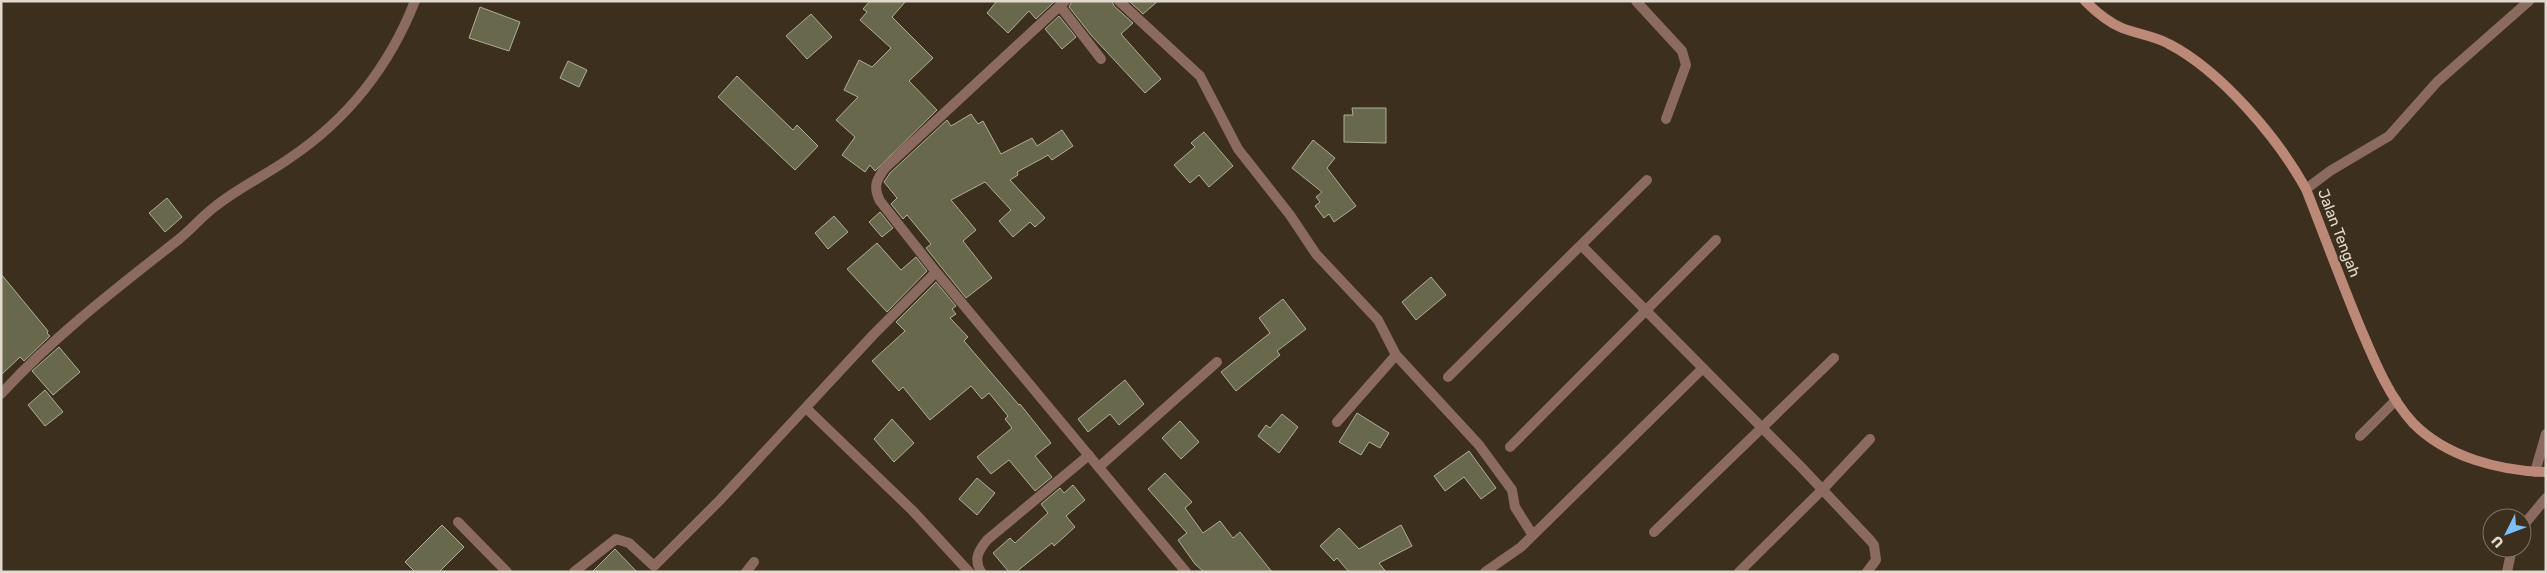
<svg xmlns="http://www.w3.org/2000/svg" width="2547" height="573" font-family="Rubik,sans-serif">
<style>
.building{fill:#68684c;stroke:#afaf95}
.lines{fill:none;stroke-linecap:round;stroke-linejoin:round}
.service{stroke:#8b6a5f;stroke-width:10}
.minor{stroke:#8b6a5f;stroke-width:10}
.secondary{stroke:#bc8877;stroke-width:10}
.labels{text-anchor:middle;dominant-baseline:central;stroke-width:4;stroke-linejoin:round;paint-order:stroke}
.street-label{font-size:15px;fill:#e2d9ce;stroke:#3d2f1d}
</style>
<rect width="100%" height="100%" fill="#3d2f1d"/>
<path class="building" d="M870,1h36l-14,16 41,41 -24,23 28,29 -62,61 -5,-6 -5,7 -23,-17 13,-18 -19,-17 22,-23 -14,-7 15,-30 13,7 19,-19 -31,-28 7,-8 -4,-3z
M997,1h58l-19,18 -7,-8 -21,22 -21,-20z
M1072,1h40l2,5 19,17 -12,11 40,45 -16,14 -54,-58 -22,-28z
M1129,1h29l-15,13z
M480,7l40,15 -11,29 -40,-13z
M811,14l21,23 -25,22 -21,-23z
M1059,16l17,21 -14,12 -17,-20z
M568,61l19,9 -8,17 -19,-9z
M737,76l56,54 4,-5 21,21 -23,24 -77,-73z
M1352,108h34v35l-42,-1v-27h9z
M971,114l7,10 5,-3 18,33 31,-16 5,8 25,-16 11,16 -21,14 -4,-5 -5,3 -26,14 1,3 -8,5 35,38 -10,9 -5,-5 -17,15 -14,-16 12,-11 -26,-28 -34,18 25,30 -13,11 29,37 -26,20 -40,-50 5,-4 -24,-29 -4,4 -12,-15 6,-6 -13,-16 6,-9 57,-53 4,6z
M1204,132l29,34 -24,21 -10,-12 -9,8 -16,-18 21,-18 -4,-4z
M1313,140l22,18 -8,10 29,38 -22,16 -5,-8 -5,4 -9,-12 5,-4 -4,-5 6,-5 -30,-24z
M167,198l15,19 -17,15 -16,-19z
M880,212l13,16 -11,9 -13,-15z
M834,216l14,16 -20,17 -13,-16z
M877,243l24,27 15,-13 11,14 -40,41 -40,-43z
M1,274l47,57 -1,2 3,3 -26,25 -4,-4 -19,18z
M1431,277l15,18 -30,25 -14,-18z
M936,282l20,24 -4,3 4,5 -6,4 18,19 -4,4 55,64 1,-1 31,39 -16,13 17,21 -17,14 -26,-31 -18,14 -14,-17 35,-29 -7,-9 3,-3 -19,-23 -7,6 -11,-13 -41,34 -27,-33 -4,4 -27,-30 33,-30 -9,-9z
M1283,299l23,30 -29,22 3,4 -44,36 -15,-19 49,-39 -11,-15z
M59,347l21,25 -27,23 -21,-24z
M1125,380l19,24 -25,21 -9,-11 -22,18 -10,-13z
M45,390l18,22 -18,14 -17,-21z
M1357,413l32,20 -9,15 -11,-6 -8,13 -22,-13z
M1282,414l16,13 -19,26 -21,-17 8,-11 4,3z
M892,419l22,24 -20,19 -20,-23z
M1180,421l19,21 -18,17 -19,-21z
M1469,451l27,37 -15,11 -17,-22 -19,14 -11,-15z
M1165,473l27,29 -7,6 18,25 17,-12 13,17 7,-6 32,40h-68l-9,-8 -17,-24 9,-7 -39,-44z
M977,478l18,15 -18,22 -18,-16z
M1073,485l12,15 -19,16 9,11 -21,19 -2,-3 -36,29h-7l-16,-19 17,-15 5,5 33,-30 -7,-9 19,-16 4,5z
M442,525l22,22 -25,25h-24l-10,-10z
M1401,525l11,21 -33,17 7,9h-37l-12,-14 -3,3 -14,-15 19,-18 20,21z
M615,549l22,23h-45z"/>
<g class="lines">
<path class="service" d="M2360,436l36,-36
M2535,472l11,-38"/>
<path class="minor" d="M1065,1l-180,167c-9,12 -12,19 -5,33l56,71 250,300
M1119,1l81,75 38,73 52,66 26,39 62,66 18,35 83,90 33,45 3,17 17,27
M1636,1l46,50 4,14 -20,54
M1060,6l41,53
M2306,189l24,-18 59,-35 48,-54 92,-81
M1581,245l66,-65
M1448,377l133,-132 221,223 68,72 4,5 2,15 -9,12
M1,394c53,-58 116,-106 177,-154 14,-11 25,-25 39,-35 23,-18 49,-30 73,-47 59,-40 99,-91 125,-157
M806,408l107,103 56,61
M1337,422l59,-67
M1510,447l206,-207
M1099,467l118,-105
M458,522l49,50
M2522,527l24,-29
M1654,532l180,-174
M574,572l42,-33 13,4 25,23 66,-66 154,-166 62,-62
M746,572l8,-10
M981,572c-8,-13 -2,-22 6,-32l102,-85
M1485,572l36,-25 182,-179
M1739,572l83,-82 48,-51
M2507,572l5,-24"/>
<path class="secondary" d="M2085,1c10,10 25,22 37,27 15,6 33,8 47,16 52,27 109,94 137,145 18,46 35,92 54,138 14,33 29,70 53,96 33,34 87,48 133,49"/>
</g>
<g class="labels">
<g class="street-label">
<text transform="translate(2339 233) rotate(69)">Jalan Tengah</text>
</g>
</g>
<rect width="2547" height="573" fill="none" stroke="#e2d9ce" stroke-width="5"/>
<g transform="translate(2507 533) rotate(228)"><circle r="24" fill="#3d2f1d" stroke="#7f7364"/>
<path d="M0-4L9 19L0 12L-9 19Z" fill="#7bbef8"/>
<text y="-8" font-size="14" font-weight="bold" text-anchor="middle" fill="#e2d9ce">U</text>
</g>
</svg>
